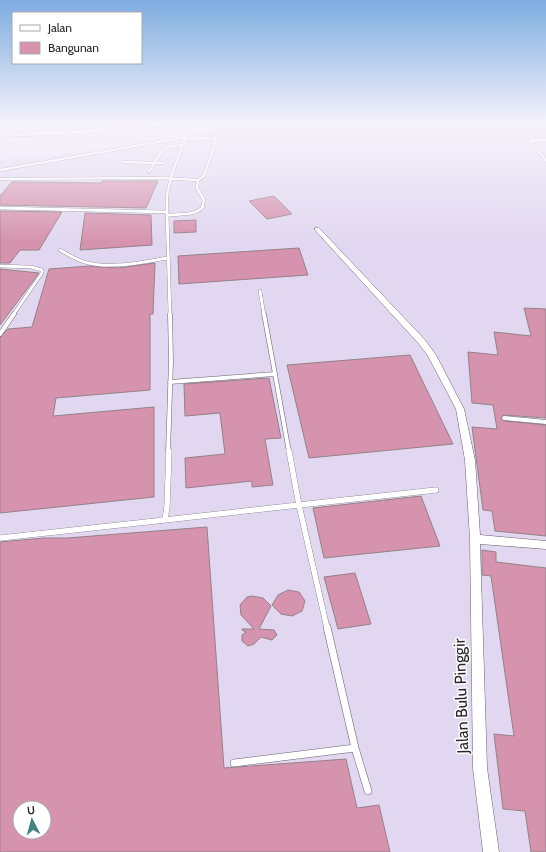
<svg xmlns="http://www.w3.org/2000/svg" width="546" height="852" font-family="Cabin,sans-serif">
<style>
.built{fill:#e1d7f0;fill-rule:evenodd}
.building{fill:#d593ad;stroke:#948188;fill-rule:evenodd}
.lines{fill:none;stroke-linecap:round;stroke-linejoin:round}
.lane-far4-casing{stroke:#686271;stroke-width:3}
.lane-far3-casing{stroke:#686271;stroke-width:3.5}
.lane-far2-casing{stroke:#686271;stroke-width:5}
.lane-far1-casing{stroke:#686271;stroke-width:6}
.lane-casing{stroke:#686271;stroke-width:8}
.street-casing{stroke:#686271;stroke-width:1}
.highway-casing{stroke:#686271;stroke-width:1}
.lane-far4{stroke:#fff;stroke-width:2.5}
.lane-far3{stroke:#fff;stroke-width:3}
.lane-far2{stroke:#fff;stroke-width:4}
.lane-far1{stroke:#fff;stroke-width:5.5}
.lane{stroke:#fff;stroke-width:7}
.street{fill:#fff;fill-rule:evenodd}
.highway{fill:#fff;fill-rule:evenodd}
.labels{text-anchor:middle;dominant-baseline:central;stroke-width:3;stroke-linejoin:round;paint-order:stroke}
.near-street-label{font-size:16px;fill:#28252c;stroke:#fff}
</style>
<rect width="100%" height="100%" fill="#ece4f7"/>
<path class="built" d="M249,124h297v728h-546v-692l101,-9zM20,808h24v24h-24z"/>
<path class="building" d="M102,181h56l-12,27 -146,-3v-9l12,-14 90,1z
M274,196l18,18 -25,5 -18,-18z
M0,211l62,1 -23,38h-19l-10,13h-10z
M85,213l66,2 1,30 -72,5z
M196,220v12l-22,1v-12z
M299,248l9,27 -129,9 -1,-28z
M155,263l-2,51h-3v76l-94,8 -3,18 101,-9v90l-154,16v-176l8,-8 24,-2 17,-58 41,-3 28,2z
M0,269l39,4 -39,52z
M524,308l22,1v109l-42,-3 -3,3 3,3 42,4v111l-51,-5 -3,-20 -9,-1 -11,-83 25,2 -4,-24 -21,-2 -4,-51 30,3 -4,-23 37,4z
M410,355l43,89 -144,14 -22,-93z
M269,378l12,60 -16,1 8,46 -21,2v-6l-66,7 -1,-30 40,-4 -5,-41 -35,3 -1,-32z
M421,496l19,50 -116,12 -11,-50z
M207,527l17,241 122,-9 11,49 22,-3 11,47h-390v-310l44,-4h23zM20,808h24v24h-24z
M482,550l14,2v10l50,6v284h-15l-6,-41 -22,-2 -9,-75 20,2 -23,-160 -9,-1z
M355,573l16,51 -33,5 -14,-52z
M288,590l11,2 6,9 -3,10 -10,5 -11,-2 -9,-9 6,-10z
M252,596l11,2 8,8 -12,23 15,1 3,5 -5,5 -11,-3 -7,7 -6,2 -6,-5v-6l4,-3 -4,-2v-1h12l-13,-14 -1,-10 7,-8z"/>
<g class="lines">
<g class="lane-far4-casing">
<path id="lane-far4" d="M523,124l11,16
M185,139l28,-1 3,3 -12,35 -6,4
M546,140l-15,1 15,20
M123,162l31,1 11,-16 18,-2
M0,170l186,-33 4,-7
M149,172l5,-9h9
M0,179l160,-1 38,2 -1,8 7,12 -2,8
M167,208c-2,-24 11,-49 19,-71"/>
</g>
<g class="lane-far3-casing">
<path id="lane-far3" d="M167,207v5
M0,208l167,4 3,103
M167,215c12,-1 27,1 36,-8
M60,250c9,5 18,11 28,13 25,6 55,-1 80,-5
M0,266l31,1 11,3v3l-29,42
M260,291l4,24"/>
</g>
<g class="lane-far2-casing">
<path id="lane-far2" d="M264,314l11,60
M0,334l14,-20
M170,382l105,-8 14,78
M504,418l42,4
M168,452l3,-91 -1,-47"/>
</g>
<g class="lane-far1-casing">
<path id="lane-far1" d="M165,520l134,-15 -10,-54
M0,538l165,-18 2,-14 2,-55
M327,628l-28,-123 137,-15"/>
</g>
<g class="lane-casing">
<path id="lane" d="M327,627l28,121 13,43
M234,763l121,-15"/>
</g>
<g class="street-casing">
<path id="street" d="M315,228h4l106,112 11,15 28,54 11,51 5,75 66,6v8l-66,-5 7,224 12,84h-16l-10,-84 -3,-229 -5,-79 -9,-51 -28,-53 -9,-12 -104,-114z"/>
</g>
<g class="highway-casing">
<path id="highway" d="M144,124h25l-4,2 -85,8 -80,3v-4l80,-3z"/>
</g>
<use href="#lane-far4" class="lane-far4"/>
<use href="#lane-far3" class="lane-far3"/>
<use href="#lane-far2" class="lane-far2"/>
<use href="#lane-far1" class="lane-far1"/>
<use href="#lane" class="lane"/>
<use href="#street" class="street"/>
<use href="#highway" class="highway"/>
</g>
<linearGradient id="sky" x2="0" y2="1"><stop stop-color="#7dace0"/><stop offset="0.51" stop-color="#f6f3fb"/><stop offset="1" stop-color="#f6f3fb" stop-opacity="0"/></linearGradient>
<rect width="546" height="243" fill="url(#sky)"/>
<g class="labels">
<g class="near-street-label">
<text transform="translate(461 696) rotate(-92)">Jalan Bulu Pinggir</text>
</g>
</g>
<rect x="12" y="12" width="130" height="52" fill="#ffffff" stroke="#a9a8ab"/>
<rect x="20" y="25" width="20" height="6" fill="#ffffff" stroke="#a9a8ab"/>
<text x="48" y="32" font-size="12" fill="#28252c">Jalan</text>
<rect x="20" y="42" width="20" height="12" fill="#d593ad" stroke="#a9a8ab"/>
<text x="48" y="52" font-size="12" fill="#28252c">Bangunan</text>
<g transform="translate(32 820) rotate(354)"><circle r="19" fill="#ffffff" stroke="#a9a8ab"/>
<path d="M0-3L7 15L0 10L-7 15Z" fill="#3f8683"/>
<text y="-6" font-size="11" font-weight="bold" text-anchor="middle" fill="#28252c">U</text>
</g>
</svg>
